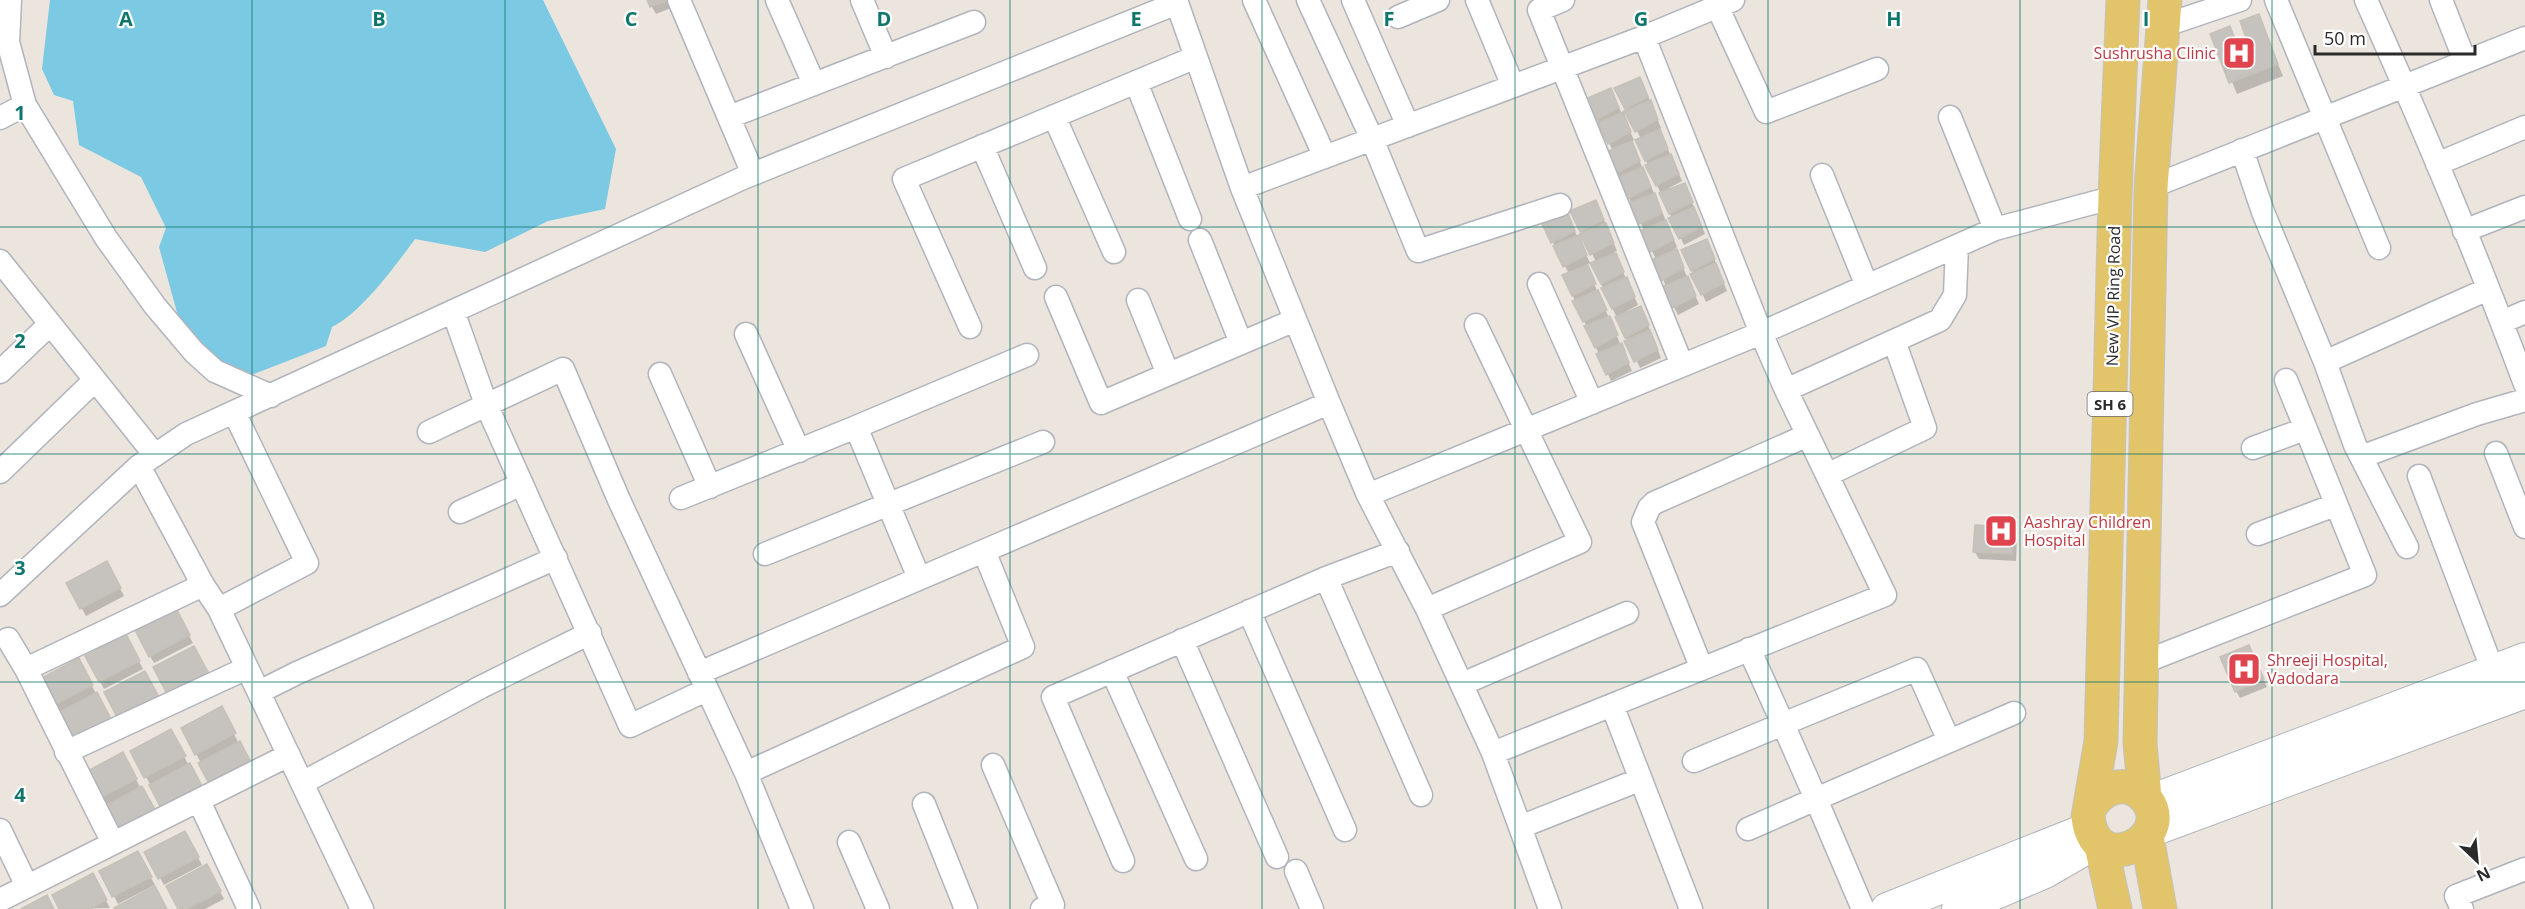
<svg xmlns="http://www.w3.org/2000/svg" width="2525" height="909" font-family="'Open Sans',sans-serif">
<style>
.water{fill:#7bc9e2}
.shadow{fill:#0003}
.building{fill:#c6c2bd;stroke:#c6c1b7;stroke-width:1.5}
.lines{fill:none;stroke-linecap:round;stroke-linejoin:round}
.street-casing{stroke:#b1b4bc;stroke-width:25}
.secondary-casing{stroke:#b1b4bc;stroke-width:34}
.primary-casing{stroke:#c3c3c3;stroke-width:35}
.street{stroke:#fff;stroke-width:22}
.secondary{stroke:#fff;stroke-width:32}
.primary{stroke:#e2c46b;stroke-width:33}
.grid{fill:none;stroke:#0f766e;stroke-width:1.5;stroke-opacity:0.55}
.labels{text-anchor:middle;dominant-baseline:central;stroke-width:4.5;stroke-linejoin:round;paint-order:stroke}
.shield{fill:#fff;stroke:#6a6a6a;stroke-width:1.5}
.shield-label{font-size:15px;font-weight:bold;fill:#2a2a2a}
.health-label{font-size:16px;fill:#be3a42;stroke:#fff;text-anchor:start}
.street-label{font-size:16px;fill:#2a2a2a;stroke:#fff}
.grid-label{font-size:20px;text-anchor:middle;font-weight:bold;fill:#0f766e;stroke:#fff;stroke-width:4.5;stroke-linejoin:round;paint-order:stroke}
</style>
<rect width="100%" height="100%" fill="#ebe5de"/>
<path class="water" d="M50,0h493l73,149 -11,60 -57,12 -63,31 -70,-13c-19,26 -54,74 -83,88l-6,19 -80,31 -29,-10 -39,-51 -19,-69 7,-19 -25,-51 -62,-32 -6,-44 -19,-6 -12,-26z"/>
<path class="shadow" d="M648,0h39l1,1 -32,13z
M2258,16l25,60 -46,18 -25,-60 17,-7 11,24 11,-4z
M1644,86l17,42 -2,1 23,52 -13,7 1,2 18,2 17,42 -21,11 -47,-104 4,-2 -25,-50z
M1611,90l23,50 -3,2 27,60 19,45 -2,2 24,55 -21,11 -14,-27 2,-1 -10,-28 -14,-28 2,-1 -36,-77 5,-2 -26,-51z
M1600,210l17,41 -3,1 24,53 -13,7 1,2 18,1 17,43 -21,10 -48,-104 4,-2 -24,-50z
M1570,221l20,42 -4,2 46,106 -21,10 -47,-105 5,-2 -26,-51z
M1710,248l17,43 -21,11 -23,-51z
M2013,529l4,7 -1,25 -37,-2 -4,-7z
M107,563l17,33 -38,20 -18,-33z
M175,610l18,33 -39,20 -4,-7z
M125,636l18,33 -39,20 -17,-33z
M2249,646l18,41 -27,11 -4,-7z
M194,648l17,32 -38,20z
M78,660l36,67 -38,20 -36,-67z
M221,708l17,34 18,33 -55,-12 -18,-34z
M171,731l18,35 -20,52 -23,-41z
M123,754l18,35 -20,52 -37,-67z
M185,833l17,32 -38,20 -18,-32z
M137,853l18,32 -37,19 -17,-33z
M207,866l17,33 -19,10h-25z
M92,875l18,33 -49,1z"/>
<path class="building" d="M647,0h22l-19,7z
M2259,14l19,50 -49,19 -19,-49 20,-8 9,23 10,-3 -9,-25z
M1640,77l8,20 -23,12 -11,-21z
M1611,88l8,20 -23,12 -11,-21z
M1651,100l7,20 -23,12 -11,-21z
M1623,112l8,20 -23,12 -11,-21z
M1660,129l8,20 -23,12 -10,-21z
M1632,141l8,20 -23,12 -11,-21z
M1671,154l8,20 -23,12 -11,-21z
M1643,167l8,20 -24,12 -10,-21z
M1685,183l8,19 -24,12 -10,-21z
M1655,193l7,20 -23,11 -10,-21z
M1596,200l8,20 -24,12 -10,-21z
M1694,207l8,20 -23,12 -11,-21z
M1567,211l8,20 -24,12 -10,-21z
M1666,220l8,20 -24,12 -10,-21z
M1606,223l8,20 -24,12 -10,-21z
M1579,235l8,20 -24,12 -10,-21z
M1707,239l8,20 -24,12 -10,-21z
M1677,249l7,19 -23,13 -10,-21z
M1616,253l8,19 -23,12 -11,-21z
M1716,263l8,20 -23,12 -11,-21z
M1588,265l8,19 -24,12 -10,-21z
M1688,276l8,20 -24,12 -10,-21z
M1627,277l8,20 -23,12 -11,-21z
M1598,290l9,20 -24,12 -11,-21z
M1641,306l8,19 -24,13 -10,-21z
M1610,316l8,19 -23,13 -11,-22z
M1650,330l8,20 -24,12 -10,-21z
M1622,343l7,20 -23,12 -10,-21z
M1975,525l39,2 -2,27 -39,-2z
M107,561l14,27 -41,21 -14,-26z
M176,608l14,27 -41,22 -14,-27z
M126,634l14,27 -41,21 -14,-26z
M2249,645l15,34 -29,13 -15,-35z
M194,646l14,26 -41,22 -14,-27z
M79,658l14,27 -41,21 -14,-26z
M145,671l14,26 -41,22 -14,-27z
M97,692l14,27 -41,22 -14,-27z
M222,706l14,27 -41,22 -14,-27z
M171,729l15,27 -42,22 -14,-27z
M240,741l14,27 -42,21 -14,-26z
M123,752l14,27 -41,21 -14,-26z
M190,763l14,27 -41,22 -14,-27z
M142,786l15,27 -41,22 -15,-27z
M185,831l14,26 -41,22 -14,-27z
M138,851l14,26 -40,20 -13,-26z
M207,864l14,27 -34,18h-9l-12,-23z
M93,873l14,27 -17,9h-31l-7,-14z
M155,886l12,23h-52l-1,-1z
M47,895l7,14h-33z"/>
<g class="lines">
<g class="street-casing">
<path id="street" d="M679,0l74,174
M777,0l37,84
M862,0l24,57
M1176,0l66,188 87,215 39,92 59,114 66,144 57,156
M1254,0l71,157
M1308,0l64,139 46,112 142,-46
M1353,0l55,126
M1477,0l36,86
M1563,0l-24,10 143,355
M2276,0l103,248
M2366,0c57,127 111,255 159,384
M2441,0l24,61
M1717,6l49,106 111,-43
M1398,17l40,-17
M2163,26l77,-26
M1136,82l54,137
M25,105l81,133 49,68 39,46 21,19 56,25
M1054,116l60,136
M729,117l245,-95
M1950,117l45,112
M0,118l25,-13 -17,-63 2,-42
M982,146l53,122
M2242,150l21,62 62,150 30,83 52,102
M2437,164l88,-37
M1822,175l45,111
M2151,187l374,-149
M1242,188l402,-151 89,-37
M2464,231l61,-24
M1200,240l41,103
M0,261l155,194
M1539,284l53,119
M1056,297l45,106 194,-83
M1138,300l30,74
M453,311l33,93 144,322 76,-36
M2502,322l23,-10
M970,327l-66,-148 292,-122
M746,334l53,117
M2325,362l163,-73
M0,372l50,-48
M660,374l50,113
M1786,390l154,-70 15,-25 2,-49
M429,432l134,-63 56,131 127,273 277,-126 -39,-96
M2253,448l52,-19
M2496,453l29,74
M2361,457l116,-43 48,-14
M0,472l95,-92
M1827,475l98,-47 -31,-87
M2419,476l74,195
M1368,495l393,-162 234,-104 120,-32
M681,498l175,-71
M460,512l62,-28
M2258,534l77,-29
M765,554l278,-112
M919,578l-63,-151 171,-72
M1326,578l95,217
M0,595l139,-129
M219,609l88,-46 -73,-151
M1427,609l153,-67 -104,-217
M1249,611l96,219
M8,639l18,30 87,174
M1182,640l95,217
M2144,662l221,-87 -79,-195
M26,669l177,-84
M1702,669l-59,-147 6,-14 5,-5 154,-68
M1112,671l84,188
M699,673l630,-270
M1462,684l165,-71
M259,692l38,-19 259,-115
M1612,705l79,204
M1949,741l-32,-72 -134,55 33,75 198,-86
M66,752l181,-84
M1493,753l392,-158 -99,-205 -25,-57 -117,-296
M1694,761l89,-37 -34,-75
M993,765l60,140 -11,4
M746,773l56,136
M302,783l179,-96 109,-54
M199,801l50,108
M924,804l42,105
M1520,827l119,-47
M1748,829l68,-30 47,110
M0,830l27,56
M849,842l29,67
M1123,861l-70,-164 273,-119 72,-27
M1296,871l16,38
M0,900l289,-145
M362,909l-143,-300 -16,-24 -64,-119 47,-32 557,-256 434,-175
M2462,909l-6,-13 69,-27"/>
</g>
<g class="secondary-casing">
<path id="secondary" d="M2148,802l377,-143
M2150,831l375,-139
M1887,909l203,-81
M1958,909l87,-37 50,-29"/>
</g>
<g class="primary-casing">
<path id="primary" d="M2145,798l-5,-55 11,-556 14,-187
M2091,806c11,-17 32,-27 50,-12 44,39 -45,91 -53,23l13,-76 14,-544 8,-197
M2147,837l13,72
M2101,845l14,64"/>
</g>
<use href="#street" class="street"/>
<use href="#secondary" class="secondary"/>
<use href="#primary" class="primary"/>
</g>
<path class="grid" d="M252,0v909M505,0v909M758,0v909M1010,0v909M1262,0v909M1515,0v909M1768,0v909M2020,0v909M2272,0v909M0,227h2525M0,454h2525M0,682h2525"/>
<defs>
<g id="hospital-square" transform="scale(1.725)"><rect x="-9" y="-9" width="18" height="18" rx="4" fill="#e0444e" stroke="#fff"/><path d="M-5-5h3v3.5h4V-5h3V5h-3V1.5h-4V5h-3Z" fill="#fff"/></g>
</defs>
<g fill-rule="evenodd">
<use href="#hospital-square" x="2239" y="53"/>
<use href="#hospital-square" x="2001" y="531"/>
<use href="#hospital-square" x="2244" y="669"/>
</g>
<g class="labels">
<rect class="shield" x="2087.5" y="392" width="45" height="24" rx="4.5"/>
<g class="shield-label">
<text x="2110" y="404">SH 6</text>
</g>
<g class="health-label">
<text x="2216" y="53" text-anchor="end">Sushrusha Clinic</text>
<text x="2024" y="522">Aashray Children<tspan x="2024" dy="18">Hospital</tspan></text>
<text x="2267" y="660">Shreeji Hospital,<tspan x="2267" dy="18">Vadodara</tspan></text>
</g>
<g class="street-label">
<text transform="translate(2113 296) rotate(-89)">New VIP Ring Road</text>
</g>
</g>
<g class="grid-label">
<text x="126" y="26">A</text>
<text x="379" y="26">B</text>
<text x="631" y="26">C</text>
<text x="884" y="26">D</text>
<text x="1136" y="26">E</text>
<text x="1389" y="26">F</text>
<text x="1641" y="26">G</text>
<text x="1894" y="26">H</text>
<text x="2146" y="26">I</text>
<text x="20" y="120">1</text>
<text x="20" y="348">2</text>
<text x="20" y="575">3</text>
<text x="20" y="802">4</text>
</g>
<g transform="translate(2477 861) rotate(154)" stroke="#ffffff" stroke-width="4.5" paint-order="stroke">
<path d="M0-4.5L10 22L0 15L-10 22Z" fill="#2a2a2a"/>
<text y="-9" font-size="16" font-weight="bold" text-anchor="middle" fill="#2a2a2a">N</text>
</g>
<path d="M2315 45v9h160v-9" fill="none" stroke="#2a2a2a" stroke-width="3"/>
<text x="2324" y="45" font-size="18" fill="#2a2a2a" stroke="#ffffff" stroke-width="4.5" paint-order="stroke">50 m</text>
</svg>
